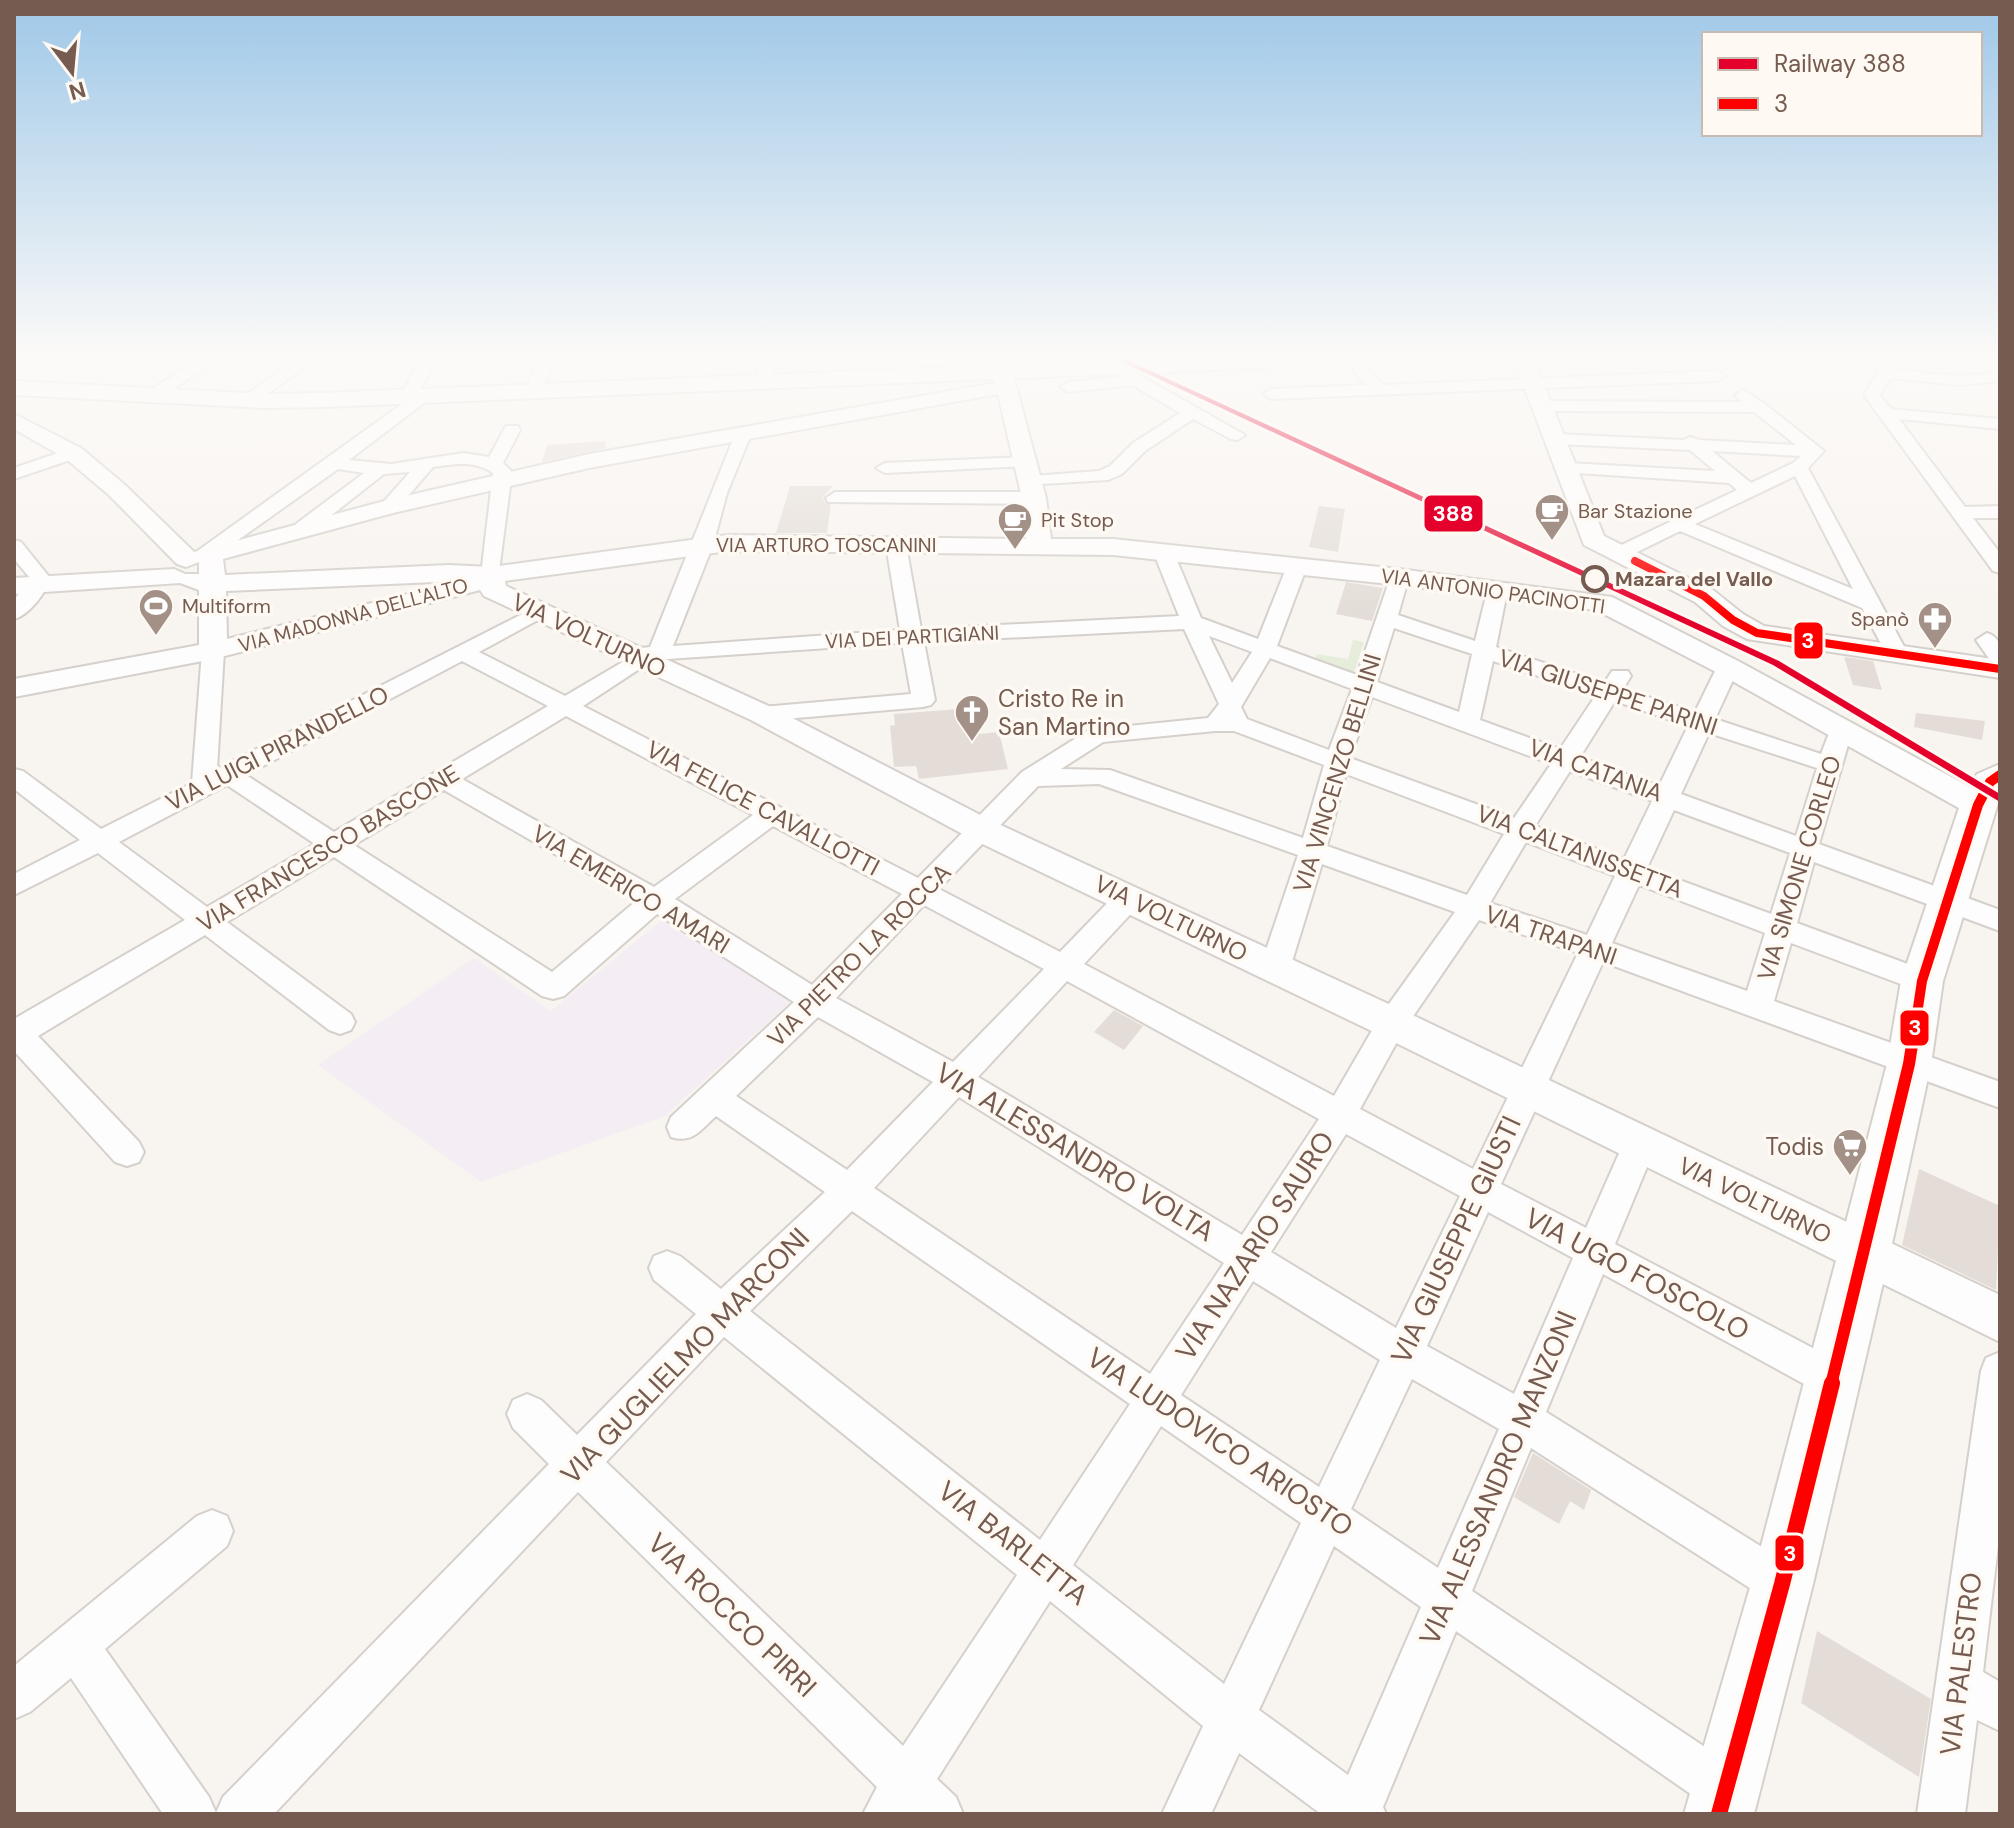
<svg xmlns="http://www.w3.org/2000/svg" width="2014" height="1828" font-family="'DM Sans',sans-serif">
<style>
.education{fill:#f4edf4}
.green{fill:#e6eedb}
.building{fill:#e4ddd7}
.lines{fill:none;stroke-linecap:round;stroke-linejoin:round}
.minor-casing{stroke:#d5d0cb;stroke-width:4}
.tertiary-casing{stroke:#d5d0cb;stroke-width:4}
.secondary-casing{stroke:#d6d0ca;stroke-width:4}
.minor{fill:#fefdfd;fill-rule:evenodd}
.tertiary{fill:#fefdfd;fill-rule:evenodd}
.secondary{fill:#fefdfd;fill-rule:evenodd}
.bus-1-far3-casing{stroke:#fef9f2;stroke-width:13}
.bus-1-far2-casing{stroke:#fef9f2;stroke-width:16}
.bus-1-far1-casing{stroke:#fef9f2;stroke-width:18}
.bus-1-casing{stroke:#fef9f2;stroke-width:22}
.bus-1-far3{stroke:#f00;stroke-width:8}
.bus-1-far2{stroke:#f00;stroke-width:10}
.bus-1-far1{stroke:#f00;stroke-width:12}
.bus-1{stroke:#f00;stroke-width:16}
.rail-1-casing{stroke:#fef9f2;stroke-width:6}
.rail-1{fill:#e4002b;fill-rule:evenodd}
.stop-dot{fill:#fef9f2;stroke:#755b50;stroke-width:4}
.labels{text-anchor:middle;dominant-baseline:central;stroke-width:7;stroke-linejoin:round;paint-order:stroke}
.far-poi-label{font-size:20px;fill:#755b50;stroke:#fef9f2;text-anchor:start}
.far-street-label{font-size:20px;fill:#755b50;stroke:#fef9f2}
.far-stop-label{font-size:20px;font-weight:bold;fill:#755b50;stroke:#fef9f2;text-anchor:start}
.street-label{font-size:24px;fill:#755b50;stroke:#fef9f2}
.poi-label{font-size:24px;fill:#755b50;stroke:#fef9f2;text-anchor:start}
.near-street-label{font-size:28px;fill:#755b50;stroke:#fef9f2}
.line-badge{stroke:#fef9f2;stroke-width:3}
.badge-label{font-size:22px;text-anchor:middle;font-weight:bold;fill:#fff}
</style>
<rect width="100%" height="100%" fill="#f8f4f0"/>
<path class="education" d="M662,920l130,80 -127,116 -184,66 -163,-117 156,-107 77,53z"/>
<path class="green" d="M1353,640l11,2 -12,37 -39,-15 4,-10 31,5z"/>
<path class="building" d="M605,441l1,7 -64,14 5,-17z
M790,486h43l-10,11 2,6 6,2 -4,28h-51z
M1319,506l26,3 -7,43 -29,-5z
M1346,582l37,6 -11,33 -36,-7z
M1844,657l29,4 9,29 -29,-5z
M972,708l7,26 20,-2 9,37 -89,10 -3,-13 -22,1 -4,-41 5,-1 -1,-11z
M1916,713l69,8 -3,19 -68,-13z
M1114,1010l29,16 -19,24 -30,-18z
M1919,1169l81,37 -4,84 -94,-45z
M1533,1453l58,37 -7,20 -14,-9 -11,23 -45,-27z
M1817,1631l114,68 -12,78 -118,-74z"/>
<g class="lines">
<g class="minor-casing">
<path id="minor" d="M197,360h19l-56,38h-12v-6z
M296,360h18l-59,43h-12v-6z
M421,360h16l-19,33 10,1v6l-79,60 42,4 73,-11 25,4 17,-31h12l2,4 -17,33 8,8v8l-13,100 -7,2 -10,-6 12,-102c-18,-13 -39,-9 -60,-6l-38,44 -7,2 -9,-6 31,-35 -26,2 -74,58h-14l-3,-4 3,-4 68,-51 -26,-4 -128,91h-14l-3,-4 3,-4 210,-151 -6,-4z
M538,360h16l-14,33 -8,5 -8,-5z
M759,360h16l-4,25 -6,2 -8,-5z
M1346,360h16l20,25 335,-14 8,5 -8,5 -446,18 -8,-5 8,-5 95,-4z
M1870,360h16l5,9c37,4 73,11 109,2v10l-40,4 -69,-7 -11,17 11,14 109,10v10l-101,-10 66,88 35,-1v12h-27l27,35v20l-7,-2 -129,-176 14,-22z
M1116,362l129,73 -8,5 -6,-1 -38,-20 -48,32 -23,23 -14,6 -83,5 -3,-4 3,-4 6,-1 68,-5 11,-5 23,-23 47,-30 -48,-28 -64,7 -8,-5 8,-5 52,-5 -12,-10z
M1743,390l22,14 59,47 -16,17 100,186 -3,5h-16l-27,-51 -182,-77 -53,26h-14l-3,-4 3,-4 124,-59 -8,-7 -167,-11 -3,-4 9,-5 147,8 -25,-21 -133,-6 -9,-5 9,-5 126,6 7,-3 9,3 97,5 -42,-33 -211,-1 -8,-5 8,-5 199,1 -7,-7zM1712,451l89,5 -8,7 -42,20zM1795,476l58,113 -158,-65z
M744,427l8,5 -25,61 -14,52 -40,101 227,-16 -14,-85 10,-6 10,6 15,84 258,-13 -26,-65 10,-6 10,6 28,67 57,21 29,-73 10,-6 7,2 3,4 -30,80 80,29 35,-102h14l3,4 -11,38 77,26 12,-49 10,-6 10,6 -11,55 108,36 8,-12h16l3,5 -8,13 72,23 22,-45 11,-7 11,7 -24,52 106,35 12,-31h16l4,5 -34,116 181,66v21l-186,-69 -17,61 135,50 5,8 -5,8 -10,3 -131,-49 -17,58 226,81v26l-397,-146 -102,222 85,44 42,-95 12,-4 12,4 5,10 -42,101 230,121 5,13 -5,13 -14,6 -14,-6 -214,-117 -57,138 251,157 7,15 -7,15 -15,7 -15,-7 -236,-151 -59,143 270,181 7,17 -7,17 -17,7 -17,-7 -252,-175 -73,176 3,7h-65l-82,-61 -28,61h-49l41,-88 -153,-125 -113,178 19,18 7,17h-100l14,-27 -299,-295 -304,322h-111l-92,-136 -41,34 -16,7v-53l183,-150 15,-6 15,6 6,15 -6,15 -122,103 104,148 7,16 7,-16 326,-333 -36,-36 -6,-14 6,-14 14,-6 14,6 36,35 119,-121 -42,-34 -5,-12 5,-12 13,-5 13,5 41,33 104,-97 -109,-76c-15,14 -24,28 -45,21l-4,-10 4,-10 31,-29 92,-86 -137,-88 -93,82 -11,3 -11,-3 -208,-139 -107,65 124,92 4,8 -4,8 -11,4 -11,-4 -124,-95 -167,101 101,106 5,10 -5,10 -12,4 -12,-4 -101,-111v-32l171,-99 -87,-67 -84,42v-21l66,-34 -66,-51v-20l9,2 78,58 91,-46 10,-132 11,-7 11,7 -7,118 323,-164 7,2 4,4 -4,4 -68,37 86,44 61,-36 -5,-5 3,-5 26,-3 86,-215zM1394,628l78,26 -13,58 -82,-30zM1184,629l35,75 -11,14 -119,12 -67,42 -104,106 -335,-172 70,-46 249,-17 9,51 -149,13 -8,2 -4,5 4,5 8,2 161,-14 8,-2 4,-5 -11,-58zM1209,636l43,16 -20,31zM1270,658l82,31 -23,61 -82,-31 -6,-12zM462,661l86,45 -214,126 -88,-57zM1493,661l103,34 -36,54 -80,-29zM1372,697l179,67 -37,54 -164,-60zM1615,701l73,25 -29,60 -79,-29zM566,716l187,99 -99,72 -192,-108zM1215,731h19l90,34 -21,73 -193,-68 -49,-1 42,-27zM1709,733l108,35 -21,68 -115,-42zM1570,771l82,30 -28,58 -89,-33zM1346,774l158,60 -37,61 -140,-49zM1099,784l199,71 -38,113 5,8 10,3 10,-3 5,-8 32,-104 133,48 -74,103 -47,81 -250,-132 56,-60 4,-7 -4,-7 -10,-3 -10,3 -60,62 -121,-63 99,-103zM227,785l88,59 -108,63 -88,-65zM444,790l192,111 -84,71 -198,-127zM1674,810l116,43 -19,61 -124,-46zM773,826l129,68 -90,91 -137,-86zM1526,842l89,34 -28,59 -97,-32zM1639,885l126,48 -18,58 -135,-48zM924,905l120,64 -91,93 -117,-64zM1479,920l99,33 -105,216 -113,-60 43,-78zM1067,981l252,138 -77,116 -264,-158zM818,1017l115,65 -86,88 -111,-74zM959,1097l265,166 -74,111 -276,-186zM1346,1134l114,62 -64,132 -125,-76zM852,1211l278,193 -90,136 -290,-229zM1488,1212l85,46 -59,136 -87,-48zM1253,1281l127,79 -61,127 -138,-92zM724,1337l293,238 -114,171 -297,-284zM1412,1379l87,50 -61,139 -87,-59zM1161,1426l140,97 -77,161 -151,-119zM1334,1546l87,61 -73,168 -89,-65z
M73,448l9,5 -3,4 -65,22v-11z
M1024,457l9,5 -3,4 -145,7 -9,-5 9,-5z
M835,492h199l9,6 -9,6 -206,-2 -2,-4z
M14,540l7,2 29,36c-3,14 -22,38 -36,41v-19l16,-22 -16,-19z
M1987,633c16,5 13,18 13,32l-8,-2 -16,-23z
M2000,1352v177l-17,143 17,10v49l-23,-11 -12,94h-48l64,-443 5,-13z"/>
</g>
<g class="tertiary-casing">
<path id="tertiary" d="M1514,360h20l70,176 109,54 30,24 21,12 236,34v18l-253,-39 -24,-13 -28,-24 -111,-57z
M1002,365l10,6 34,127 5,41h62l286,30 213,28 126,64 252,137 4,7 -4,7 -12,4 -12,-4 -248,-139 -122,-63 -197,-25 -286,-30 -385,-4 -223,30 1,5 267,122 221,114 412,190 594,283v47l-622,-308 -408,-196 -219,-118 -267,-124 -4,-6 -267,69 -199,38v-18l185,-34v-55l-19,-7 -166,11v-16l160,-9 11,5h14v-12l-13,5 -9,-3 -68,-69 -44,-37 -51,-29v-15l67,34 44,37 69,67 194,-52 201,-46 406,-71 -3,-12zM998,394l24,104 4,41 -298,-4 -237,32 -42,-2 -224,10 -2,-16 170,-46 196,-45zM460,581l-233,58 -1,-48z"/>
</g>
<g class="secondary-casing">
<path id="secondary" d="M1122,360h172l-11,7 -959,40 -59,1 -251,-13v-14l251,13 59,-1z
M2000,764v33l-57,184 -12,83 -41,189 -77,331 -59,230h-70l67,-230 87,-331 49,-189 14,-83 59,-176 17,-31z"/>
</g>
<use href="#minor" class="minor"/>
<use href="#tertiary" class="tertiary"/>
<use href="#secondary" class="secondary"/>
<g class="bus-1-far3-casing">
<path id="bus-1-far3" d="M1635,561l69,35 29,24 24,13 243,36"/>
</g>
<g class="bus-1-far2-casing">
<path id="bus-1-far2" d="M1914,1034l8,-53 56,-176 12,-23 10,-7"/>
</g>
<g class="bus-1-far1-casing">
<path id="bus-1-far1" d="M1831,1385l78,-321 5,-32"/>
</g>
<g class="bus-1-casing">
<path id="bus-1" d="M1719,1814l63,-230 50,-201"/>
</g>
<use href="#bus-1-far3" class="bus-1-far3"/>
<use href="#bus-1-far2" class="bus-1-far2"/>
<use href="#bus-1-far1" class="bus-1-far1"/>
<use href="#bus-1" class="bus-1"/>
<g class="rail-1-casing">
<path id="rail-1" d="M1118,360h9l652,301 221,133v8l-227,-137z"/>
</g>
<use href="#rail-1" class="rail-1"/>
</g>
<linearGradient id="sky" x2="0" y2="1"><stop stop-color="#9fc8e8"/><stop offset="0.58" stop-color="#fcfaf8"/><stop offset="1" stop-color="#fcfaf8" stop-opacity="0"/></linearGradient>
<rect width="2014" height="616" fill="url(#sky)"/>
<defs>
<g id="cafe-pin" transform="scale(1.8)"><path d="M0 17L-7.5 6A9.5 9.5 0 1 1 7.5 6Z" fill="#a39188" stroke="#fef9f2"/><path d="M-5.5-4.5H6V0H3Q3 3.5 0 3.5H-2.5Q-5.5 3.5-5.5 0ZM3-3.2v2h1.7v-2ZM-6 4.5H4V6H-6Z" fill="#fff"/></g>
<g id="stadium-pin" transform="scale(1.8)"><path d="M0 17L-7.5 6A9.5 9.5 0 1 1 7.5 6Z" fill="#a39188" stroke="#fef9f2"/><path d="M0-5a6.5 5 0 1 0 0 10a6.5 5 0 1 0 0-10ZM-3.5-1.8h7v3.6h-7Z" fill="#fff"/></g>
<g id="pharmacy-pin" transform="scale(1.8)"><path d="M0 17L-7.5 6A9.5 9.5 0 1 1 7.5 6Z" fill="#a39188" stroke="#fef9f2"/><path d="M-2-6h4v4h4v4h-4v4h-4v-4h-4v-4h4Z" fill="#fff"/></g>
<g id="church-pin" transform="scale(1.8)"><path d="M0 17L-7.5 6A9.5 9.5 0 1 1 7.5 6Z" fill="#a39188" stroke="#fef9f2"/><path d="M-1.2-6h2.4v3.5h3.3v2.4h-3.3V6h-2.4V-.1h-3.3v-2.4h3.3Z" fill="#fff"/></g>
<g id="supermarket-pin" transform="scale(1.8)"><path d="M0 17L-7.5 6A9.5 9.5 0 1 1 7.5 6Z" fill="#a39188" stroke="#fef9f2"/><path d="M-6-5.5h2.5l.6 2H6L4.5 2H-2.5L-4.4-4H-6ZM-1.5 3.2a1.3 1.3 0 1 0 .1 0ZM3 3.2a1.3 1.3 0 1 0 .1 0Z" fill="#fff"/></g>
</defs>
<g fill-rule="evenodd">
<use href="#cafe-pin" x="1552" y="511"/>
<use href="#cafe-pin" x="1015" y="520"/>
<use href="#stadium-pin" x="156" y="606"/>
<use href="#pharmacy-pin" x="1935" y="619"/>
<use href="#church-pin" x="972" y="712"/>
<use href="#supermarket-pin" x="1850" y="1146"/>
</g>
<circle class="stop-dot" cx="1595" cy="579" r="12"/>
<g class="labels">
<g class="far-poi-label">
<text x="1578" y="511">Bar Stazione</text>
<text x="1041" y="520">Pit Stop</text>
<text x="182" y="606">Multiform</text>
<text x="1909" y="619" text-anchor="end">Spanò</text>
</g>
<g class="far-street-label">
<text x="826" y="545">VIA ARTURO TOSCANINI</text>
<text transform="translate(1493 591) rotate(8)">VIA ANTONIO PACINOTTI</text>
<text transform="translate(353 615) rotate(-15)">VIA MADONNA DELL'ALTO</text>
<text transform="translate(912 637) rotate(-3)">VIA DEI PARTIGIANI</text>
</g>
<g class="far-stop-label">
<text x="1615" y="579">Mazara del Vallo</text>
</g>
<g class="street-label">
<text transform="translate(589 635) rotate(25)">VIA VOLTURNO</text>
<text transform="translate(1608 692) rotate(18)">VIA GIUSEPPE PARINI</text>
<text transform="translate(277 748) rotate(-27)">VIA LUIGI PIRANDELLO</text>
<text transform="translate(1596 770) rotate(20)">VIA CATANIA</text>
<text transform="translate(1337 773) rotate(-73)">VIA VINCENZO BELLINI</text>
<text transform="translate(763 808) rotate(28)">VIA FELICE CAVALLOTTI</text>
<text transform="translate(328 848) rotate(-31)">VIA FRANCESCO BASCONE</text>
<text transform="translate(1580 851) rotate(21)">VIA CALTANISSETTA</text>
<text transform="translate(1799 868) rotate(-73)">VIA SIMONE CORLEO</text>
<text transform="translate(631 889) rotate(31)">VIA EMERICO AMARI</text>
<text transform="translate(1171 918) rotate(26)">VIA VOLTURNO</text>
<text transform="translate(1551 935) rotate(19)">VIA TRAPANI</text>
<text transform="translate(859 955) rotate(-45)">VIA PIETRO LA ROCCA</text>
<text transform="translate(1755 1200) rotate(26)">VIA VOLTURNO</text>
</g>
<g class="poi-label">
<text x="998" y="698">Cristo Re in<tspan x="998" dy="28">San Martino</tspan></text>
<text x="1824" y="1146" text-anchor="end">Todis</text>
</g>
<g class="near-street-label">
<text transform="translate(1075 1152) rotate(31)">VIA ALESSANDRO VOLTA</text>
<text transform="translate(1456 1240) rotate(-65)">VIA GIUSEPPE GIUSTI</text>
<text transform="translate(1255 1246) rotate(-57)">VIA NAZARIO SAURO</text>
<text transform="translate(1637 1274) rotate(28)">VIA UGO FOSCOLO</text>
<text transform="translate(685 1356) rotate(-46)">VIA GUGLIELMO MARCONI</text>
<text transform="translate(1220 1442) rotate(34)">VIA LUDOVICO ARIOSTO</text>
<text transform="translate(1498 1478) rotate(-67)">VIA ALESSANDRO MANZONI</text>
<text transform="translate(1013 1543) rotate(38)">VIA BARLETTA</text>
<text transform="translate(732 1615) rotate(44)">VIA ROCCO PIRRI</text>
<text transform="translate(1961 1664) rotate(-83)">VIA PALESTRO</text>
</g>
</g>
<g class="line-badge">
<rect x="1423" y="494" width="61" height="39" rx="8" fill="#e4002b"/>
<rect x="1793" y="621" width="31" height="39" rx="8" fill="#f00"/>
<rect x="1899" y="1009" width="31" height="38" rx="8" fill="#f00"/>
<rect x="1774" y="1534" width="31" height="38" rx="8" fill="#f00"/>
</g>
<g class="badge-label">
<text x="1453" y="521">388</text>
<text x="1808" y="648">3</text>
<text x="1915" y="1035">3</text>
<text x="1790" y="1561">3</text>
</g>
<rect width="2014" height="1828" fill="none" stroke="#755b50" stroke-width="32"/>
<rect x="1702" y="32" width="280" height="104" fill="#fef9f2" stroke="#c7bab1" stroke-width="2"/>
<rect x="1718" y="58" width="40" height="12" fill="#e4002b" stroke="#c7bab1" stroke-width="2"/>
<text x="1774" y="72" font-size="24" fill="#755b50">Railway 388</text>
<rect x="1718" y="98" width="40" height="12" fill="#ff0000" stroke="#c7bab1" stroke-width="2"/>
<text x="1774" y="112" font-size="24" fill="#755b50">3</text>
<g transform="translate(72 72) rotate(164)" stroke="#fef9f2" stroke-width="6" paint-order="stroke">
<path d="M0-6L14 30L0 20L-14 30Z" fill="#755b50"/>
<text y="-12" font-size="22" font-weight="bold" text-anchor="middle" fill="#755b50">N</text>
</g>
</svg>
